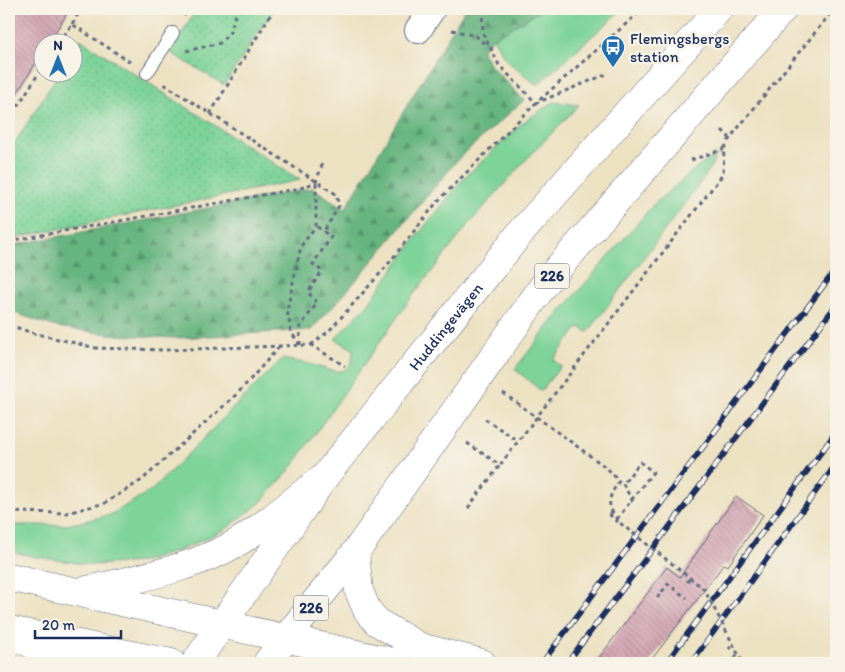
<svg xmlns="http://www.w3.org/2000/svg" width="845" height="672" font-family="Itim,sans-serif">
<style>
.green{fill:#7dd398;stroke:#4c817b}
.forest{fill:url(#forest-firs);stroke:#40726f}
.park{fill:url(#park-dots);stroke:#4c817b}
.building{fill:url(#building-back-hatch)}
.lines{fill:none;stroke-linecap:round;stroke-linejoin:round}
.service-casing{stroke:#646d81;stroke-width:14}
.minor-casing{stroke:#646d81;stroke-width:28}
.tertiary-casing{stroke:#646d81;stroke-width:29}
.primary-casing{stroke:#646d81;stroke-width:29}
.path{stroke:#646d81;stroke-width:3;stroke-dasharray:4 4;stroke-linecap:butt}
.service{stroke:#fff;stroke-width:12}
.minor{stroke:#fff;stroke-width:26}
.tertiary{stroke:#fff;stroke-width:28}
.primary{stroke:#fff;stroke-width:28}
.rail-casing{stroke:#1b2f5e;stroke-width:5.5}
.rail{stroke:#f7f3e8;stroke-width:4;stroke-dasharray:11;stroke-linecap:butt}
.path-bridge{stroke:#646d81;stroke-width:3;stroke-dasharray:4 4;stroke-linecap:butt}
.labels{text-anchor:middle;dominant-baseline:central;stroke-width:5;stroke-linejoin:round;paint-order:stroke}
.shield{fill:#f7f3e8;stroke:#5d6a87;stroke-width:1}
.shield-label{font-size:15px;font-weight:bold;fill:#1b2f5e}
.poi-label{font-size:16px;fill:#1b2f5e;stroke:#f7f3e8;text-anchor:start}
.street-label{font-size:16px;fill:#1b2f5e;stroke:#f7f3e8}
</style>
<defs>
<pattern id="forest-firs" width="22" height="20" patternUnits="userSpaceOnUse" patternTransform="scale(1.25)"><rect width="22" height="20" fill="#66b580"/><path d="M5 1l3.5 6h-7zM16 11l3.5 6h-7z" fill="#53946c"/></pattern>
<pattern id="park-dots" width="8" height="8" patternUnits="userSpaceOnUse" patternTransform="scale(1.25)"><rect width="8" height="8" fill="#7dd398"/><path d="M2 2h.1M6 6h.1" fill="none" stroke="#6bb585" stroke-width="1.8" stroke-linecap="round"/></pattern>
<pattern id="building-back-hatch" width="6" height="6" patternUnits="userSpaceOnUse" patternTransform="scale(1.25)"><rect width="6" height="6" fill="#d1a1b0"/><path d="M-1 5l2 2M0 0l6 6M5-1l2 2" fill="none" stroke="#a98492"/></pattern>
</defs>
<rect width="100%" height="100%" fill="#f7f3e8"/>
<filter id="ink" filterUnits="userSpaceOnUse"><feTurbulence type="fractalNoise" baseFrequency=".02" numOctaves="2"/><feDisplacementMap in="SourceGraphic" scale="10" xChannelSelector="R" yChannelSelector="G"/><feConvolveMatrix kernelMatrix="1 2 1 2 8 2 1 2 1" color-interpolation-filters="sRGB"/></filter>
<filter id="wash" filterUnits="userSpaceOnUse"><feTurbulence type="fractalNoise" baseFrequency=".0096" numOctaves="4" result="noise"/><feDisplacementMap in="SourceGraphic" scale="20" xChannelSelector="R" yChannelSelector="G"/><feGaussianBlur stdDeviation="1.12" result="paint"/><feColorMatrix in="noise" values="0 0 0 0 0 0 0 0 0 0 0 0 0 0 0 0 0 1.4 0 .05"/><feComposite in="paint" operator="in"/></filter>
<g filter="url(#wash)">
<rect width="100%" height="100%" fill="#ece1c1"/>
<path class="green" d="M543,9h80l-86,76 -31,-25 -13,-22z
M553,102l26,3 -57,59 -52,59 -57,72 -124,176 -31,34 -32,24 -45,21 -39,12 -50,3 -56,-8 -27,-6v-26h58l43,-10 42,-25 130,-131c10,2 19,3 28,5 19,6 44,18 43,-15l-18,-10 33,-35 53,-73 44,-54 60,-56z
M717,155l-11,20 -118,157 -9,-5 -26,33 8,6 -20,25 -26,-22 36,-46 103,-119 41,-35z"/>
<path class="forest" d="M465,9h78l-50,29 -11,12 9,16 33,34 -64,57 -119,141 -30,32 -134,8 -61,-3 -60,-8 -47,-16v-65l304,-58 32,21z"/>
<path class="park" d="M197,9h77l-50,76 -54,-33z
M80,39l220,141 -291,59v-87l50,-79 13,-1 1,-21z"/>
<g id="blocks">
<path class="building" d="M9,9h61l-21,33h-7v11l-33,53z
M736,496l27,19 -35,51 -4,-2 -75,99h-54l72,-96 13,10z"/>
</g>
</g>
<g filter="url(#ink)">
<use href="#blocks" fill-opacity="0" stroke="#646d81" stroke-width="1"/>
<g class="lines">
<g class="service-casing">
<path id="service" d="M147,73l26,-40"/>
</g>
<g class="minor-casing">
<path id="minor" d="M418,30l14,-21"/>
</g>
<g class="tertiary-casing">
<path id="tertiary" d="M355,553l4,38 8,19 10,12 43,25 62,16
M9,577l388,86
M83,591c52,-12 119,-24 163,-54 26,-17 49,-38 73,-56
M9,630l162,33
M21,639l17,8 20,16"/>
</g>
<g class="primary-casing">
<g id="primary">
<path id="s1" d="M195,663l131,-188 191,-238 202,-228"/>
<path d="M267,663l18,-24 70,-86 191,-271 237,-273"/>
</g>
</g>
<path class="path" d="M482,9l1,24 16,32 37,38 71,-29
M184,16l5,-7
M72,24l9,-15
M452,30l24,6 12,11
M59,42l13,-18 58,38
M186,51l34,-8 10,-11 7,-23
M164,84l172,110 3,12 -15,25
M210,114l64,-105
M9,120l33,-52
M722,130l8,8
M691,160l33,-11
M9,241l292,-53 15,-6 7,-20
M9,325l24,8 63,15 67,2 148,-5 34,21
M300,345l-9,-13 -4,-22 14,-64 15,-20v-44
M300,345v-18l17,-24 -9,-11 14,-21 -9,-7 18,-27 -15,-11
M311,345l18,-14 56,-63 52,-66 99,-99 107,-94
M503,393l14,10
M485,419l33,22
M467,443l33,22 223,-291 1,-25 6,-11 104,-129
M623,484l10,18
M468,508l32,-43
M9,512l58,1 38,-10 37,-23 96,-87 42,-47
M612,512l-4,5 2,-2 8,7
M687,582l3,-4
M657,598l11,-14 19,14
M729,649l4,-5
M735,658l3,-5
M775,661l3,2"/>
<use href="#service" class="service"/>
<use href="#minor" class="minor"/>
<use href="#tertiary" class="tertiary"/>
<use href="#primary" class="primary"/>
<g class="rail-casing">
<path id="rail" d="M542,663l294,-394
M567,663l269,-358
M666,663l170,-231
M691,663l145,-199"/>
</g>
<use href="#rail" class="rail"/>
<path class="path-bridge" d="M517,403l90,65 12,13c-12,18 -13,25 1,42l84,66 39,74
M617,519l36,-47 -13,-10 -17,22"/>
</g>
</g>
<defs>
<g id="bus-pin" transform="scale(1.25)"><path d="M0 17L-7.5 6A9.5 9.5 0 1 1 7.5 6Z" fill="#1f6fb2" stroke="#f7f3e8"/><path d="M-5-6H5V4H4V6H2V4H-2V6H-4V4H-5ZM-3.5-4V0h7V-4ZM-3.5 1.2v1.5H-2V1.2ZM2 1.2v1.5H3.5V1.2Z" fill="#fff"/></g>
</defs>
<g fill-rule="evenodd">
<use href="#bus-pin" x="613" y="47"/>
</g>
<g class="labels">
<g class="shield">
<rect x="534.5" y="263.5" width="35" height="25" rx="4"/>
<rect x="293.5" y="595.5" width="35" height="25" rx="4"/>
</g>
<g class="shield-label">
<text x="552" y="276">226</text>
<text x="311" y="608">226</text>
</g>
<g class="poi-label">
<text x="630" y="38">Flemingsbergs<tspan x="630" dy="18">station</tspan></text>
</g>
<g class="street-label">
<text stroke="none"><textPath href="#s1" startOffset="420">Huddingevägen</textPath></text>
</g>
</g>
<rect width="845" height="672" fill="none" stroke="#f7f3e8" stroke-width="30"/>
<g transform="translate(58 58)"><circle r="24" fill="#f7f3e8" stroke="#9fa5b1"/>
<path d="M0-4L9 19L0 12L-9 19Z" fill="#1f6fb2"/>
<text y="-8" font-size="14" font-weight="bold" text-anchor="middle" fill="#1b2f5e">N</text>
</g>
<path d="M35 630v8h86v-8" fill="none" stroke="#1b2f5e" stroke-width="2.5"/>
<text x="42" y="630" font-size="15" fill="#1b2f5e" stroke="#f7f3e8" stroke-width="4" paint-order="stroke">20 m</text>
</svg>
